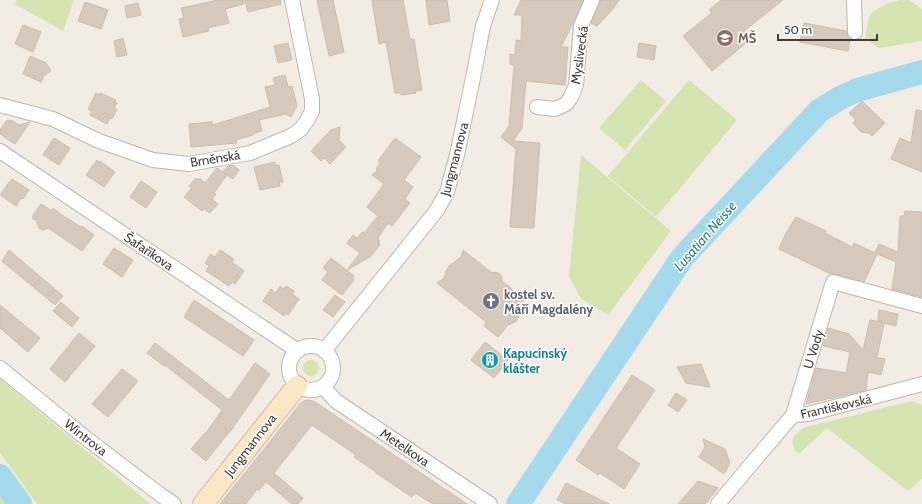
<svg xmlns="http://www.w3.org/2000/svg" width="922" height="504" font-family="Cabin,sans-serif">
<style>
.green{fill:#d5e4b0}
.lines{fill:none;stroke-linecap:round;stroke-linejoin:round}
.river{stroke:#a4daec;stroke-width:24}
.building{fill:#d6c9be;stroke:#cdbdaf}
.street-casing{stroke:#bfb5ac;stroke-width:16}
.secondary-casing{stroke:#d2ba9a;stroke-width:22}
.street{stroke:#fff;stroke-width:14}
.secondary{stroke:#fbe6c6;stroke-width:20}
.labels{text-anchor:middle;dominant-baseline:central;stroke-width:3;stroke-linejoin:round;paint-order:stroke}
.education-label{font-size:13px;font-weight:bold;fill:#785e54;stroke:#fff;text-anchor:start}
.street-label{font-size:13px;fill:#443c35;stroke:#fff}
.worship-label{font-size:13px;font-weight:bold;fill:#5b616d;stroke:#fff;text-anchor:start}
.culture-label{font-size:13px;font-weight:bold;fill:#0d838f;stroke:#fff;text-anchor:start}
.water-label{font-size:14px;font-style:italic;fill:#317e9a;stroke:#fff}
</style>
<rect width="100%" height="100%" fill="#f2ece5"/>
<path class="green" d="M17,0h57l-11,31 -48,-27z
M900,0h9l13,9v32l-43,7 -14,-9 3,-18 3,-8 17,-10z
M641,80l25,21 -41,49 -26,-22z
M689,80l48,40 -81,97 -48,-41z
M581,155l90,76 -51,68 -11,16 -28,-16 -12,-23z
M303 368a8 8 0 1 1 16 0a8 8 0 1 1-16 0Z
M0,378l5,5 145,121h-113l-37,-51z
M912,401l8,3 2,1v74l-14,12 -81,-63 -27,25 -5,-2c-6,-13 0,-17 11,-24z
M0,484l15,20h-15z"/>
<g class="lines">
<path class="river" d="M0,476l20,28
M518,504l164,-246 137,-147 21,-13 17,-8 65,-18"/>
</g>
<path class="building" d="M218,0h26v4l-19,5 4,14 -21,5 1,3 -26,6 -4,-18 5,-1 -3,-10z
M245,0h35l1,4 -33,8z
M317,0h16l11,52 -15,4z
M372,0h31l7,39h4l8,51 -7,1 1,2 -15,2 -1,-2h-5l-9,-51 -7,2z
M426,0h21l3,21 -21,4z
M521,0h62l-10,23 -12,24h7l-3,38 -39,-4 -4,47 -9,13 27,2 -6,85 -24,-1 6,-78 -15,-12 8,-11 5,-60 -4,-2v-10l5,1 1,-15 5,1 1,-26h-8z
M600,0h19l-7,10 -15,16 -6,-3 9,-20z
M721,0h62l-39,31 7,8 -39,32 -29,-35 29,-23 -3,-3z
M85,2l23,8 -7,19 -23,-8z
M138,3l3,12 -14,3 -2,-12z
M804,23l42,8 2,5 2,3 -2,12 -48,-9z
M23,25l18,7 -8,20 -18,-8z
M123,38l4,17 -10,2 -3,-16z
M288,43l4,17 -14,3 -4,-17z
M639,43l17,3 -2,14 -17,-3z
M30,56l16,7 5,8 -7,5 -3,6 -18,-8z
M285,75l3,12 4,-1 5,20 -6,11 -5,-3 -27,6 3,11 -7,2 -2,2 -17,5 1,3 -46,4 -2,-23 23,-2 1,3 57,-18 -5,-20 10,-2 -2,-7z
M96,93l4,2v-2l16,7 -1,2 2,1 -3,5 3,1 -5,10 -2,-1 -3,6 -17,-9 2,-4 -4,-2z
M862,101l23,22 -13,13 -3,-3 -8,-1 -8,-9 3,-3 -7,-7z
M916,110l6,1v61l-31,-13 9,-21 11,5z
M7,120l6,1 6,4 11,-3 -15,22 -15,-10v-4z
M340,127l-1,13 7,7 -16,17 -6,-6 -3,3 -10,-10 20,-21z
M54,138l16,10 -11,17 -16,-10z
M395,138l26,19 -17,23 9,7 -8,12 5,4 -18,23 -4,-3 -10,15 2,7 -10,12 -23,13 13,-17 -13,-10 6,-8 4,3 5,-6 2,1 14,-17 -11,-9 17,-23 -12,-9 6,-5 -2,-1 4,-6 -2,-2z
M97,160l3,3v-2l15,11 -11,15 -18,-12z
M275,162v3h4l4,17h-4l1,4 -20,4 -6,-23z
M233,165l6,5 -6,9 -10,-7 5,-6z
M217,168l10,7 -13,18 2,1 -4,5 6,5 -8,9 -6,-4 -2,2 -18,-14 8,-9 -3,-2 7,-8 3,2 1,-2 5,5z
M12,179l17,11 -6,9 -2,-1 -5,8 -16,-11 10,-14 1,1z
M141,181l16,11 -11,16 -16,-11z
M41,204l11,7 1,-3 13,10h1l14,9 1,-1 12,9 -12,16 -34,-23 -5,2 -4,-2 -3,-8 -3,-1v-4z
M905,211l17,1v85l-30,-8 4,-27 -19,-8 -13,28 -29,-8h-4l-52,-25 6,-14 11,-18 30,14 -1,2 27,14 2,-4 21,10 4,-9 19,8 2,-36h4z
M114,248l19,12 -11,17 -19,-13z
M9,250l54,46 -8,9 -53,-44z
M220,250l14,9 -2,3 12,9 -9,13 -3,-2 -3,4 -23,-15 3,-5 -4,-3 6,-9 4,3z
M463,250l29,23 3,-1 5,2 2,3v4l22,18 -1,2 2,8 -5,2 -1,6 -2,3 -2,2 -7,3 -10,12 -14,-11 2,-4 -49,-39 7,-5 2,-7 3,-5 12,-9z
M331,258l23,18 -2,3 2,1 -12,15 -20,-15 6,-8 -5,-4z
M280,286l4,3 2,-3 8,5 -2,3 7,5 -11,16 -3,-2 -1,3 -21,-15 8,-12 5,4z
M335,295l10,7 -12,15 -10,-7z
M194,300l60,40 -11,16 -59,-39z
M61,302l18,16 -7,9 -19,-16z
M0,305l40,33 -12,14 -28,-24z
M879,310l19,4 -2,12 -12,-3 -7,35 8,1 -4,16 -13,-3 -2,18 -60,14 10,-36 30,5 4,-21 -27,-6 5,-18 21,6 14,16 7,-30 12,2 -4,-1z
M79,333l16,13 -30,36 -15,-13z
M485,342l23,18 -14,18 -23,-18z
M155,343l74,57 26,-37 15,11 -40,58h-1l-23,29 -15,-12 14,-16h1l16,-23 -57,-45 -1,1 -17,-13z
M701,364l9,23 -24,-4 -9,-16z
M122,369l16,12 -30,36 -16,-13z
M632,375l23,15 -39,58 24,16 -16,25 -24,-16 -2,2 -22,-15z
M676,393l11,7 -9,12 -10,-7z
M310,400l5,2 152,102h-34l-18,-11 -3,4 -36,-24v-1l-22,-15 2,-2 -44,-30 -38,48 29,25 -5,6h-6l-26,-22 -7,8 -2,-1 -11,15h-26l80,-100 4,-3z
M703,439l22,10 5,14 -6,11 -25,-17 6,-10z
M698,481l20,7 -13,16h-27z
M566,483l43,21h-43l-9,-4z"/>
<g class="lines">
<g class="street-casing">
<path id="street" d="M854,0l1,32
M0,105l53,14 46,22 54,19 36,4 61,-11 41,-17 10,-7 7,-10 4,-8v-12l-20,-99
M537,107l18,2 11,-5 5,-7 5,-12 5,-59 11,-26
M0,151l292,196 4,5
M289 368a22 22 0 1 1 44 0a22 22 0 1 1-44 0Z
M324,351l113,-141 10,-18 10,-37 17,-82 9,-47 9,-26
M0,368l82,67 80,61 12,8
M323,387l13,14 154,103
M793,415l40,-133 89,24
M718,504l30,-36 45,-53 15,-1 114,-30"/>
</g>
<g class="secondary-casing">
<path id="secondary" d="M203,504l94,-118"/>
</g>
<use href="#street" class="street"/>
<use href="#secondary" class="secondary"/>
</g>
<defs>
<g id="school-disc" transform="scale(0.9)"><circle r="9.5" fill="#8d6e63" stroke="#fff"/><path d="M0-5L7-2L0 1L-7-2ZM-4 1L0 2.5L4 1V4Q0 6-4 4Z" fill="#fff"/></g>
<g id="church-disc" transform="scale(0.9)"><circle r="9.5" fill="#6b7280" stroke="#fff"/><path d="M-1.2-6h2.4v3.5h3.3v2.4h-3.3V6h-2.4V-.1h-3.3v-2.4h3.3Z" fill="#fff"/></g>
<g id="building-disc" transform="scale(0.9)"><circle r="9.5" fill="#0f9aa8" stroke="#fff"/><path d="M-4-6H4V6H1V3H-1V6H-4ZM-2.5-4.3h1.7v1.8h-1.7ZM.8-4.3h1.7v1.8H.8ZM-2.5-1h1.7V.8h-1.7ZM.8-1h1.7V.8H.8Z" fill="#fff"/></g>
</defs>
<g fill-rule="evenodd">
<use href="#school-disc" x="725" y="38"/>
<use href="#church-disc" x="491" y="301"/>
<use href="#building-disc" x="490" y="360"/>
</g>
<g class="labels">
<g class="education-label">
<text x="738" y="38">MŠ</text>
</g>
<g class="street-label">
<text transform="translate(579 55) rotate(-82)">Myslivecká</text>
<text transform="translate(215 158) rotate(-9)">Brněnská</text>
<text transform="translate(454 159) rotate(-75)">Jungmannova</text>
<text transform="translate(149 251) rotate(34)">Šafaříkova</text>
<text transform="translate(813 349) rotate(-73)">U Vody</text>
<text transform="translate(836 406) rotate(-13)">Františkovská</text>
<text transform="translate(86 437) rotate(38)">Wintrova</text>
<text transform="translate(250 445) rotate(-52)">Jungmannova</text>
<text transform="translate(405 447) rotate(34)">Metelkova</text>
</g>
<g class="worship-label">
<text x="504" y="294">kostel sv.<tspan x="504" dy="15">Máří Magdalény</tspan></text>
</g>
<g class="culture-label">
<text x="503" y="353">Kapucínský<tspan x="503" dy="15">klášter</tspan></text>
</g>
<g class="water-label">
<text transform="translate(705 236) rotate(-49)">Lusatian Neisse</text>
</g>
</g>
<path d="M778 34v6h99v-6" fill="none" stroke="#443c35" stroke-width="2"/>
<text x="784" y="34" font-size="12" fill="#443c35" stroke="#ffffff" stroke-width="3" paint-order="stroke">50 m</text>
</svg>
